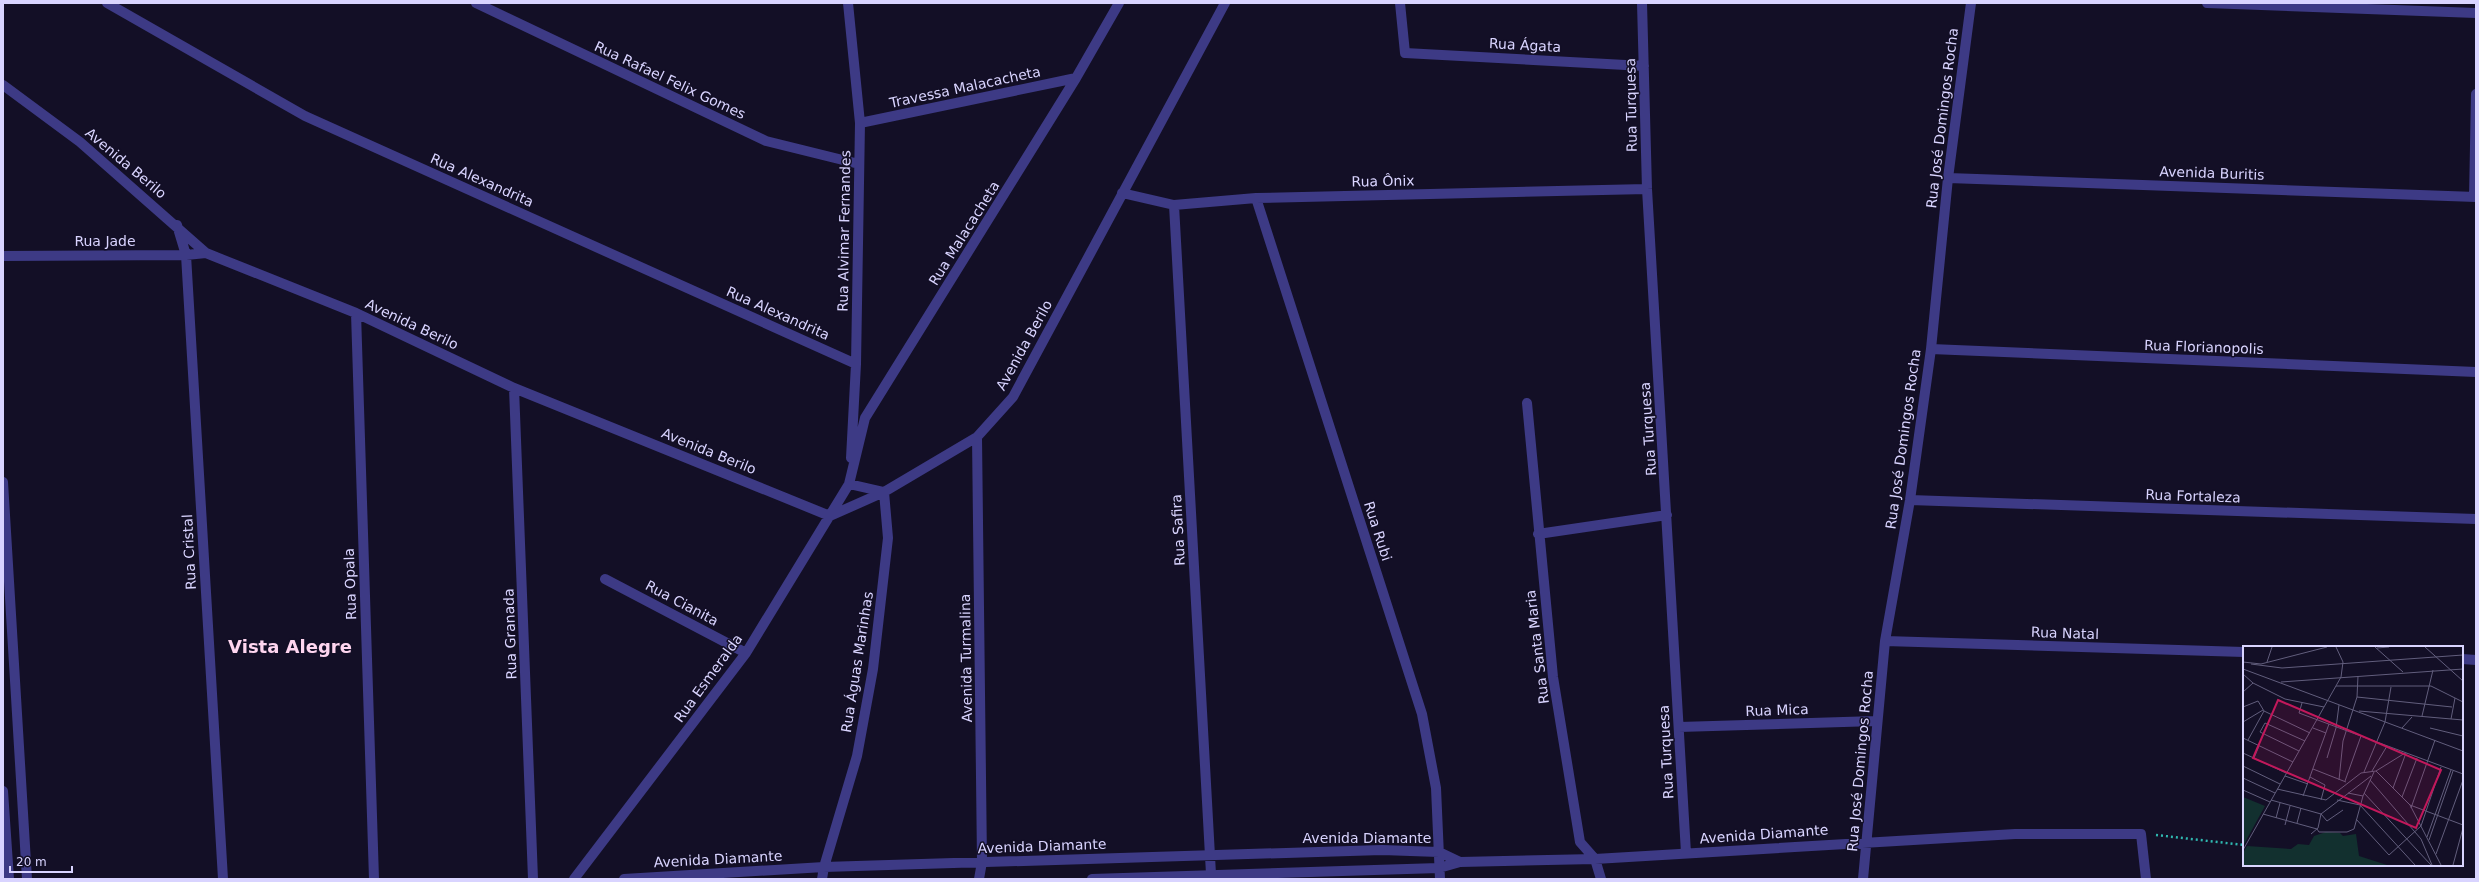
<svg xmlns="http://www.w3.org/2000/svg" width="2479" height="882" font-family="'DejaVu Sans',sans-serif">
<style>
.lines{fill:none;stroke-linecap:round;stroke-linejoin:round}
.path{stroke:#2fb8b0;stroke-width:2.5;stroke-dasharray:2 3;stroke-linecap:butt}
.minor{stroke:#3d3a85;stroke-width:10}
.labels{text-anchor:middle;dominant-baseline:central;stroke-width:3;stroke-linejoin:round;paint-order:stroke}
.street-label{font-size:14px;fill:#d9d4ff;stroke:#130f26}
.district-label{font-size:18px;font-weight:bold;fill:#ffd6f0;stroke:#130f26}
.inset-road{fill:none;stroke:#625e7d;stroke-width:1}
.view{fill:#c2185b;fill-opacity:0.15;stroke:#c2185b;stroke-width:2}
.inset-edge{fill:none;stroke:#d9d4ff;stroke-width:2}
</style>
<rect width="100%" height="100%" fill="#130f26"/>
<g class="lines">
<path class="path" d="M2156,835l88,10"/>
<path class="minor" d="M107,3l198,113 551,248
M476,3l290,138 93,23
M848,3l12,120 -4,241 -5,94
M1400,3l5,50 239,13
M1642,3l5,186 39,664
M2207,3l269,10
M3,85l77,57 126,111 150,60 158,75 316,128 54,-24 93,-55 36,-40 212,-394
M860,123l216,-45
M1948,178l528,19
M1122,193l52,12 82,-7 391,-9
M2474,197l2,-103
M1256,198l166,516 14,74 4,91
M1174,205l37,669
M177,225l9,30 37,624
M3,256l183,-1 20,-2
M356,313l18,566
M1931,349l545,23
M514,388l19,491
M1527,403l26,274 27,165 15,17 6,20
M977,437l5,425 -3,17
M3,482l24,397
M1910,500l566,19
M1538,534l129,-19
M605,579l141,74
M1885,641l359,11
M2462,659l14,1
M1679,727l197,-6
M3,791l6,88
M574,879l172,-226 103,-169 16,-66 211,-340 43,-75
M624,879l200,-12 558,-17 57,2 21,10
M822,879l2,-12 33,-111 16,-87 15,-131 -4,-46 -35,-8
M1092,879l347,-11 21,-6 135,-3 420,-25h126l5,45
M1863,879l22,-238 25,-141 21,-151 17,-171 23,-175"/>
</g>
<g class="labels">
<g class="street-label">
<text transform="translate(1525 45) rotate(3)">Rua Ágata</text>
<text transform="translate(670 80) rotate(25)">Rua Rafael Felix Gomes</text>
<text transform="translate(965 87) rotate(-12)">Travessa Malacacheta</text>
<text transform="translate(1631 105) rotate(-91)">Rua Turquesa</text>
<text transform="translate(1942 118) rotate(-83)">Rua José Domingos Rocha</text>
<text transform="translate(126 163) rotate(40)">Avenida Berilo</text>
<text transform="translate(2212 173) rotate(2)">Avenida Buritis</text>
<text transform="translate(482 180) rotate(24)">Rua Alexandrita</text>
<text transform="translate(1383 181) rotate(-1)">Rua Ônix</text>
<text transform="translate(844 231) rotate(-89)">Rua Alvimar Fernandes</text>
<text transform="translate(964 233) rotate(-58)">Rua Malacacheta</text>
<text x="105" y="241">Rua Jade</text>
<text transform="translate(778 313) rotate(24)">Rua Alexandrita</text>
<text transform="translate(412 324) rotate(25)">Avenida Berilo</text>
<text transform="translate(1024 345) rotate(-61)">Avenida Berilo</text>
<text transform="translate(2204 347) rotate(2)">Rua Florianopolis</text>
<text transform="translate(1648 429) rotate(-94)">Rua Turquesa</text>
<text transform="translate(1903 439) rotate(-82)">Rua José Domingos Rocha</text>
<text transform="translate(709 451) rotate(22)">Avenida Berilo</text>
<text transform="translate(2193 496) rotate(2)">Rua Fortaleza</text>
<text transform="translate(1178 530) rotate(-93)">Rua Safira</text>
<text transform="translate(1378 531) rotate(72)">Rua Rubi</text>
<text transform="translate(189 552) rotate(-93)">Rua Cristal</text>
<text transform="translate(350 584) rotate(-92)">Rua Opala</text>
<text transform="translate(682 603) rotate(28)">Rua Cianita</text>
<text transform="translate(2065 633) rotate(2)">Rua Natal</text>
<text transform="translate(510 634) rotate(-92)">Rua Granada</text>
<text transform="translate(1537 647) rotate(-97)">Rua Santa Maria</text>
<text transform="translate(966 658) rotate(-91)">Avenida Turmalina</text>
<text transform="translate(857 662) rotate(-81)">Rua Águas Marinhas</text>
<text transform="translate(708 678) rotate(-54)">Rua Esmeralda</text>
<text transform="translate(1777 710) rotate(-2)">Rua Mica</text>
<text transform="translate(1666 752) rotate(-93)">Rua Turquesa</text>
<text transform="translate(1860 761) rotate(-85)">Rua José Domingos Rocha</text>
<text transform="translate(1764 834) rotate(-4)">Avenida Diamante</text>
<text x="1367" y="838">Avenida Diamante</text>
<text transform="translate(1042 846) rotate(-2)">Avenida Diamante</text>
<text transform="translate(718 859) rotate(-3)">Avenida Diamante</text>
</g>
<g class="district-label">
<text x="290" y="646">Vista Alegre</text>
</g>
</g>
<g transform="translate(2243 646)">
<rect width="220" height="220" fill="#130f26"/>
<path d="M0,151l22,9 -22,40zM83,186l14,1 3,3 13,-2 3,22 28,9h-144v-12l4,-7 44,3 7,-5 11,1 5,-9z" fill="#12302f"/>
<path class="inset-road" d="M132,1l28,25M182,1l38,34M134,2l12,-1M0,16l18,2 66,-17M24,16l5,-15M8,18l31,4 181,-13M0,23l220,82M0,28l10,9 32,16 39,8M38,36l182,-13M93,40h95l32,16M0,46l10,-9M114,51l95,10M59,57l-3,10 164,61M0,61l15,-6 6,10 46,22M116,65l104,9M179,70l11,-46M208,73l4,-21M0,76l20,-12M70,82l13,5M159,82l10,-11M187,82l33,8M0,92l50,24M5,94l16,-29M56,105l-39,-19 5,-9 40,18M0,107l43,20M11,112l5,-12M84,112l9,-30 3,-23M0,120l37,18M70,123l33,13M129,125l15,-25M133,125l29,-18M121,126l21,-50 6,-35M42,130l23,8M67,131l15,8 -4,15M0,132l32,15M96,134l4,-39 14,-44 1,-21M127,134l51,59 11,26M102,135l16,-45M150,142l13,-35M34,143l49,11 35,-27 15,-2 34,34 31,60M0,144l27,12M105,147l15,3M121,147l67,72M60,150l26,-72M159,151l15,-39M28,154l50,14 6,7 16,-11M94,154l23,5 55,60M167,159l53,20M168,162l24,-68M20,168l54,15 2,3h28l7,-3 9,-33 11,-24M78,168l50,-38M33,172l4,-15M113,173l33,36 32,-29 20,-59M54,177l4,-15M42,179l5,-19M68,188l7,-6 3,-14M184,191l24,-67M186,194l24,-69M0,204l98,-173 2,-15 -7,-15M193,208l27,-74M210,219l10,-37"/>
<path class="view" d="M35,54l163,70 -25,58 -163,-70z"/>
<rect width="220" height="220" class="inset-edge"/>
</g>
<rect width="2479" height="882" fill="none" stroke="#d9d4ff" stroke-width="8"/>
<path d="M10 866v6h62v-6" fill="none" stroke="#d9d4ff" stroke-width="2"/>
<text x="16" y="866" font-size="12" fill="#d9d4ff" stroke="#130f26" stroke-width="3" paint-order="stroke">20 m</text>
</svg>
